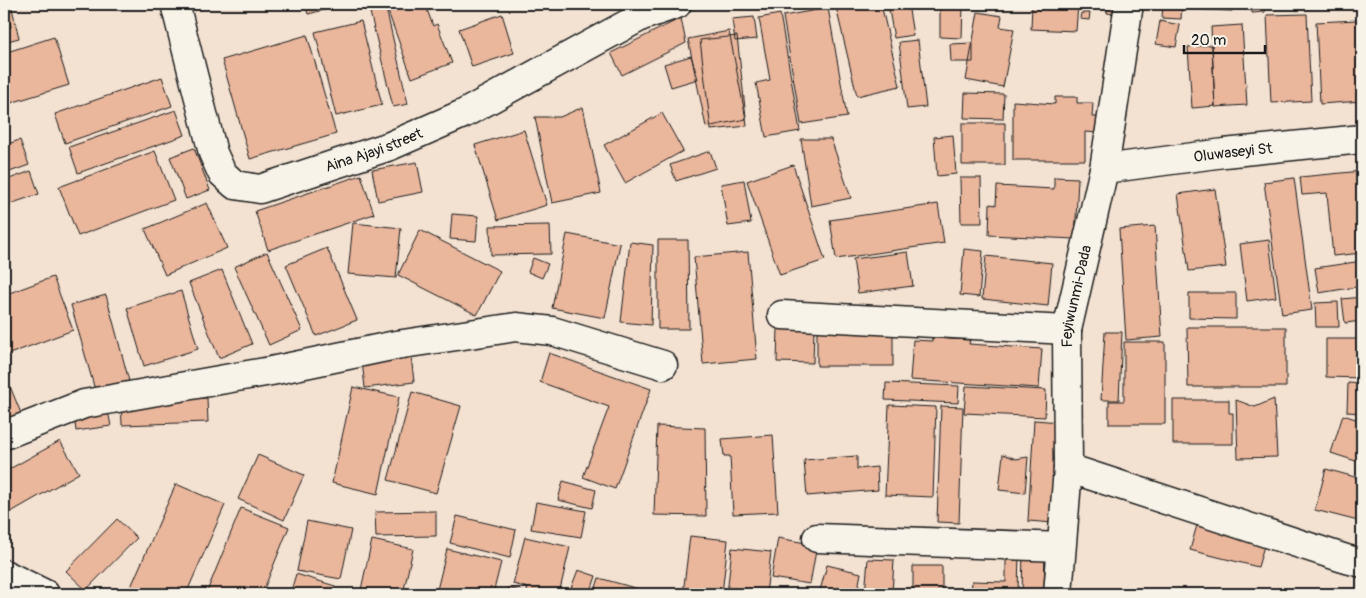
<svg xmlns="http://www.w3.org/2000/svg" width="1366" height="598" font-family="Pangolin,sans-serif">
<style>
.building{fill:#eab69c;stroke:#1c1c1c}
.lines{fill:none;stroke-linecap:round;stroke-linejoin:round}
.minor-casing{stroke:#1c1c1c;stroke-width:31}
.minor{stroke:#f7f3e8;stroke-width:28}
.labels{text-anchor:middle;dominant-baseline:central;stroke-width:4.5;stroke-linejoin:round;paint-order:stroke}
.street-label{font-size:15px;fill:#1c1c1c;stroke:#f7f3e8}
</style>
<rect width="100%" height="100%" fill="#f3e1d1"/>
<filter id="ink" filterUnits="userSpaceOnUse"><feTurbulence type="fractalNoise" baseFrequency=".02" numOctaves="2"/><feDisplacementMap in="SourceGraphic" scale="10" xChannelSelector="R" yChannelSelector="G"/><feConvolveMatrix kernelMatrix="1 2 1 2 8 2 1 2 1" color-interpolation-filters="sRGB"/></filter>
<g filter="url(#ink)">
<path class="building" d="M4,4h7l8,34 -15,4z
M305,4h43l-40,10z
M359,4h26l23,100 -15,3 -24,-99 -9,2z
M393,4h32l8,22 4,-2 15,39 -40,15 -26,-72z
M850,4h31l19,82 -43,10 -21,-89z
M888,4h20l5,31 -19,3z
M940,4h23l-1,34 -22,-1z
M1032,4h46l-2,27 -45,-2z
M1107,4h11v10l-11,-1z
M1163,4h19l-1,15 -19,-1z
M1185,4h48l-1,7 -47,-2z
M1252,4h13v8l-13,1z
M1296,4h17v3l-16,3z
M828,8l19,109 -46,7 -18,-108z
M7,10l4,17 -7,2v-18z
M978,12l24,4 -2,11 14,2 -11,58 -37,-7z
M1081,13h9l-1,7 -9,-1z
M502,14l12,39 -42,14 -13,-38z
M780,14l20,117 -34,6 -10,-54 14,-3 -11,-62z
M1307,14l4,87 -40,2 -4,-88z
M754,17l3,22 -22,2 -3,-22z
M681,18l5,25 -64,32 -11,-22z
M1358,20l4,81 -42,3 -4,-82z
M361,21l21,84 -46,11 -21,-84z
M1160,21l20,4 -4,22 -20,-3z
M1242,25l5,80 -32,2 -4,-80z
M729,31l17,88 -40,8 -18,-88z
M307,35l29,99 -86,25 -28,-99z
M737,36l10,90 -36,4 -11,-90z
M54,37l15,48 -65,20v-52z
M918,40l8,67 -19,2 -8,-67z
M973,43v19h-22l-1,-18z
M1212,45l3,61 -23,2 -4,-61z
M691,56l7,23 -27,8 -7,-23z
M162,77l10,29 -107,37 -10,-29z
M965,93l39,1 -1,25 -39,-1z
M1055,97h22v6h16l-1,14h8v16l-15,-1v28h-72v-59l42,3z
M583,107l18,86 -49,10 -17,-86h25z
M176,110l9,25 -107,38 -9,-26z
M662,113l21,38 -58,32 -21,-38z
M962,123h43v42h-43z
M524,130l23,75 -49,15 -23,-75z
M953,135l3,39 -19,2 -3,-39z
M801,139h30l20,59 -40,8z
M20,140l9,25 -25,9v-29z
M194,148l16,42 -24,9 -16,-42z
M155,151l19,49 -96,36 -19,-49z
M710,151l6,17 -40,13 -6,-16z
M417,162l6,30 -45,9 -6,-31z
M793,165l32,95 -45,15 -33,-94z
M31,171l8,23 -35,12v-25z
M1362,171v82l-29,3 -6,-63 -25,2 -2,-18z
M361,175l13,39 -106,36 -13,-39z
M1054,177l24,1 -3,61 -86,-4 1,-31 6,1 1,-19 57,3z
M960,178h21l1,45h-21z
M1294,178l18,132 -30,4 -18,-132z
M744,180l7,43 -23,3 -7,-42z
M1215,189l11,78 -37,4 -11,-77z
M207,203l20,45 -62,27 -20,-46z
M938,204l6,39 -108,16 -6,-39z
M452,214l26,2 -2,25 -26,-2z
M353,223l48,5 -5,50 -48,-4z
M550,225l1,29 -60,1 -1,-29z
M1155,226l7,111 -36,3 -7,-111z
M420,230l80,41 -23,44 -79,-40z
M567,234l53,10 -15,74 -53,-10z
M658,240h30l1,89h-31z
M1269,240l7,57 -29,4 -7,-57z
M630,242l23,3 -2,80 -30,-3z
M327,248l30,72 -41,16 -30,-71z
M964,249l19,2 -4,46 -19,-2z
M267,252l35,78 -33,15 -35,-78z
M748,252l9,107 -54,5 -9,-107z
M908,252l5,34 -55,7 -5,-34z
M986,256l66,7 -4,43 -66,-7z
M533,258l15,6 -6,14 -14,-6z
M1362,261v25l-43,7 -4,-25z
M222,270l30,74 -33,14 -30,-75z
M53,277l20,53 -69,26v-61z
M181,291l17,58 -54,17 -17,-58z
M1189,293h47v26l-47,-1z
M106,295l23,86 -34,9 -24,-85z
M1362,297v24l-17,2 -3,-24z
M1338,302l1,25h-23l-1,-24z
M1187,327h99v60h-98z
M778,328l36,1 -1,34 -36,-1z
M817,330h76v36h-76z
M1105,332h17l-3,68h-18z
M932,338l38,2 -1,4 73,5 -3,39 -129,-8 3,-40 19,1z
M1326,339h36v39l-36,-1z
M1124,342h41v82h-56v-23h15z
M549,353l102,36 -36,100 -32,-12 26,-70 -69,-25z
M411,355l3,27 -49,6 -3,-27z
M4,372l19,46 -19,9z
M886,383l73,3 -1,17 -73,-3z
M1348,383l14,1v29l-15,-1z
M966,386l80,4 -1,27 -81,-4z
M353,387l46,10 -21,97 -46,-11z
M412,392l49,14 -25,87 -48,-13z
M207,398l1,24 -86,3 -1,-24z
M1274,399l3,58 -39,1 -2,-58 19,7z
M1173,400h56v13h4v31h-60z
M889,405l47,2 -3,90 -48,-2z
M941,406l22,1 -4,116 -22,-1z
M108,411l3,15 -35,5 -2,-15z
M1343,415l19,6v42l-31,-10z
M1034,420l26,2 -6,101 -26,-2z
M657,426l48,2 1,88 -52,-1z
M773,435l5,77 -45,2 -3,-58h-6l-2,-17z
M60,441l19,32 -75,43v-44z
M1003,454l13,5 12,-2 -3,36 -26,-3z
M258,455l46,20 -20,45 -46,-21z
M857,456v13l20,-2 1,23 -71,6 -3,-36z
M1326,469l36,10v24l-4,18 -43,-11z
M563,481l33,9 -4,18 -34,-8z
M176,484l49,21 -39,89h-43l-13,-5z
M536,502l50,9 -5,26 -50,-8z
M241,508l48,19 -27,67h-56z
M436,511v25l-60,1 -1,-25z
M457,516l59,14 -6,28 -60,-15z
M117,519l20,19 -51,52 -20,-19z
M307,521l44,9 -10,49 -44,-8z
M1197,525l68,17 -7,25 -68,-17z
M690,536l38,4 -6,54h-39z
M525,537l45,10 -11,47h-33l2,-6 -15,-4z
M778,538l39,7 -7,39 -39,-6z
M372,540l41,9 -10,45h-43z
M732,548l39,4 -5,42h-39z
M447,549l54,13 -8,32h-57z
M1006,550l13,1 -1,43h-47l1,-13 34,1z
M1023,550l22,1 -1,43h-22z
M868,559l26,1 -2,34h-27z
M827,565l34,8 -4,21h-38z
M913,566h29v28h-29z
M578,570l18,6 -6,18 -19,-6z
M296,574l39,12 -2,8h-43z
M599,578l54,15v1h-59z
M508,588l15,4v2h-17z
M567,589l18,5h-19z"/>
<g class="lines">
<g class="minor-casing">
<g id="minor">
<path id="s1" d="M175,4l38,149 9,20 13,12 25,4 130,-43 73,-32 179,-98 35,-12"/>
<path id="s2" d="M1104,169l120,-16 138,-14"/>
<path d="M782,315l285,15"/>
<path d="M4,435l80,-31 187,-33 125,-26 120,-18 36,4 111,34"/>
<path d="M1068,468l278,91 16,4"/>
<path d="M817,538l244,9"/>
<path d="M4,574l41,20"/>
<path id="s3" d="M1058,594l10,-126 -1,-138 37,-161 25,-165"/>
</g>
</g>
<use href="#minor" class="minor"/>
</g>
</g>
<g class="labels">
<g class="street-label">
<text stroke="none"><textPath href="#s1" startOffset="339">Aina Ajayi street</textPath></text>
<text stroke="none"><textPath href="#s2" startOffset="130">Oluwaseyi St</textPath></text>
<text stroke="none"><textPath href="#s3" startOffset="299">Feyiwunmi-Dada</textPath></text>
</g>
</g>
<rect width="1366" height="598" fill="none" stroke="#f7f3e8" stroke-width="20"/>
<rect x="10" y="10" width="1346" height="578" fill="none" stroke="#1c1c1c" stroke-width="2" filter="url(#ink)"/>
<path d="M1184 45v8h81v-8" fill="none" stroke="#1c1c1c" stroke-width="2.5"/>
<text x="1191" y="45" font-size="15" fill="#1c1c1c" stroke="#f7f3e8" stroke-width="4" paint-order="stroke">20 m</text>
</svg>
